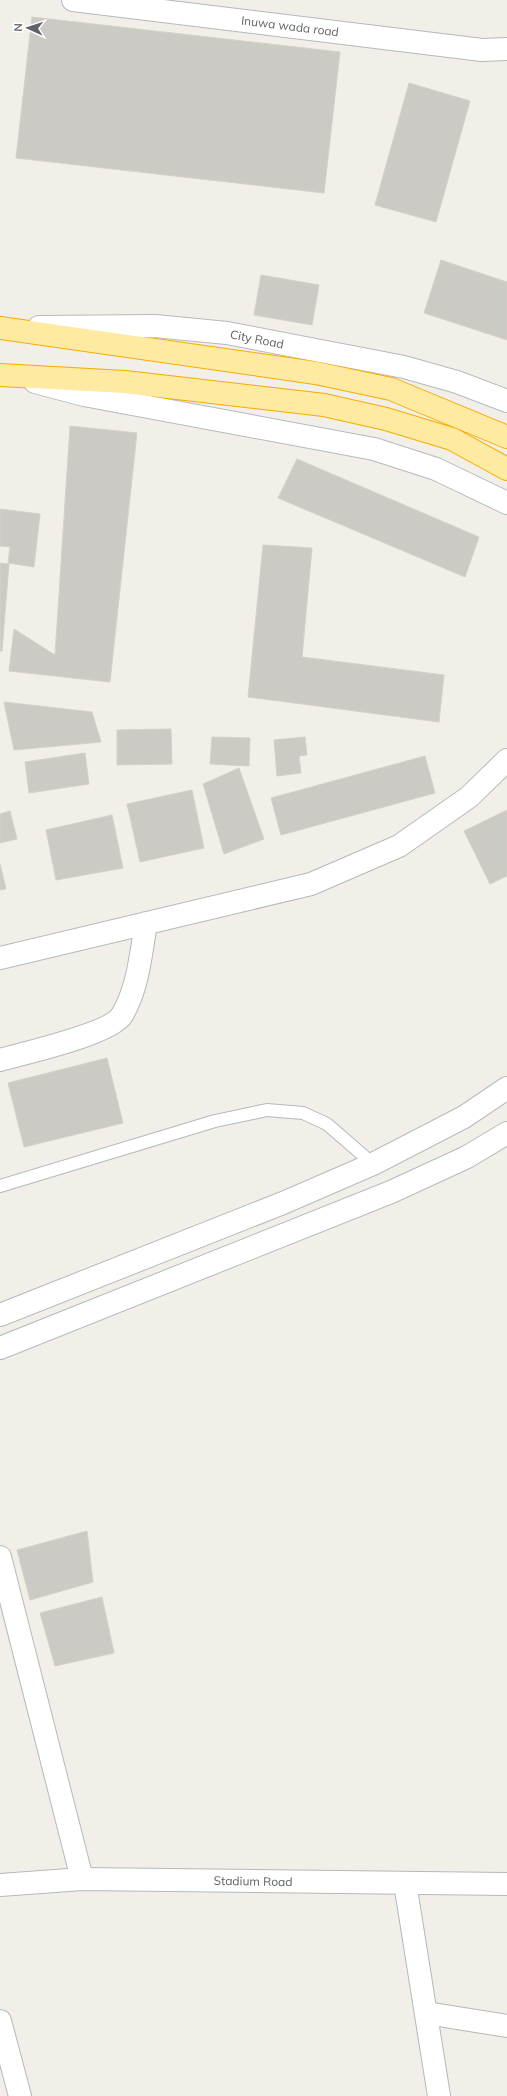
<svg xmlns="http://www.w3.org/2000/svg" width="507" height="2096" font-family="Mulish,sans-serif">
<style>
.building{fill:#cccac5;stroke:#d6d1c6}
.lines{fill:none;stroke-linecap:round;stroke-linejoin:round}
.service-casing{stroke:#b5b8bc;stroke-width:14}
.minor-casing{stroke:#b5b8bc;stroke-width:24}
.tertiary-casing{stroke:#b5b8bc;stroke-width:24}
.secondary-casing{stroke:#b6babf;stroke-width:24}
.trunk-casing{stroke:#f9ab00;stroke-width:24}
.service{stroke:#fff;stroke-width:12}
.minor{stroke:#fff;stroke-width:22}
.tertiary{stroke:#fff;stroke-width:22}
.secondary{stroke:#fff;stroke-width:22}
.trunk{stroke:#feeaa1;stroke-width:22}
.labels{text-anchor:middle;dominant-baseline:central;stroke-width:3;stroke-linejoin:round;paint-order:stroke}
.street-label{font-size:12px;fill:#5f6368;stroke:#fff}
</style>
<rect width="100%" height="100%" fill="#f1efe8"/>
<path class="building" d="M32,17l308,35 -16,141 -308,-35z
M409,83l61,18 -34,121 -61,-17z
M441,260l66,22v58l-83,-27z
M261,275l58,10 -7,40 -58,-10z
M70,426l67,7 -27,249 -101,-11 5,-42 41,26z
M297,459l182,78 -14,40 -187,-79z
M0,509l40,5 -6,53 -26,-4 2,-16 -10,-1z
M263,545l49,3 -10,109 142,18 -5,47 -191,-25z
M0,563l9,1 -7,87h-2z
M4,702l88,10 9,30 -87,8z
M171,729l1,35 -55,1v-35z
M212,737l38,1 -1,28 -39,-2z
M305,737l2,18 -8,1 2,17 -24,3 -3,-36z
M85,753l4,31 -60,9 -4,-31z
M425,756l10,37 -154,42 -10,-37z
M239,768l25,71 -40,15 -21,-70z
M192,790l12,58 -64,14 -13,-58z
M507,810v66l-17,8 -26,-53z
M10,811l7,28 -17,4v-29z
M112,815l11,53 -67,12 -10,-50z
M0,864l6,25 -6,1z
M107,1058l16,65 -99,24 -16,-64z
M87,1531l6,51 -63,18 -13,-50z
M102,1597l12,56 -59,13 -15,-53z"/>
<g class="lines">
<g class="service-casing">
<path id="service" d="M0,1186l215,-65 52,-11 36,3 24,11 46,40"/>
</g>
<g class="minor-casing">
<path id="minor" d="M73,0l409,50 25,-1
M0,958l311,-74 88,-38 70,-49 38,-37
M0,1060c24,-7 111,-26 122,-45 16,-26 19,-62 24,-92
M0,1557l82,322
M405,1883l34,213
M426,2013l81,13
M0,2021l20,75"/>
</g>
<g class="tertiary-casing">
<path id="tertiary" d="M0,1885l82,-6 425,5"/>
</g>
<g class="secondary-casing">
<path id="secondary" d="M39,327l116,-1 72,7 177,34 53,15 50,19
M35,382l49,13 290,54 62,20 71,34
M0,1315l283,-112 90,-39 91,-47 43,-29
M0,1348l391,-156 76,-35 40,-24"/>
</g>
<g class="trunk-casing">
<path id="trunk" d="M0,328l316,45 75,16 116,48
M0,375l125,7 199,23 62,14 66,20 55,30"/>
</g>
<use href="#service" class="service"/>
<use href="#minor" class="minor"/>
<use href="#tertiary" class="tertiary"/>
<use href="#secondary" class="secondary"/>
<use href="#trunk" class="trunk"/>
</g>
<g class="labels">
<g class="street-label">
<text transform="translate(290 26) rotate(7)">Inuwa wada road</text>
<text transform="translate(257 339) rotate(11)">City Road</text>
<text transform="translate(253 1881) rotate(1)">Stadium Road</text>
</g>
</g>
<g transform="translate(28 28) rotate(273)" stroke="#ffffff" stroke-width="3" paint-order="stroke">
<path d="M0-3L7 15L0 10L-7 15Z" fill="#5f6368"/>
<text y="-6" font-size="11" font-weight="bold" text-anchor="middle" fill="#5f6368">N</text>
</g>
</svg>
